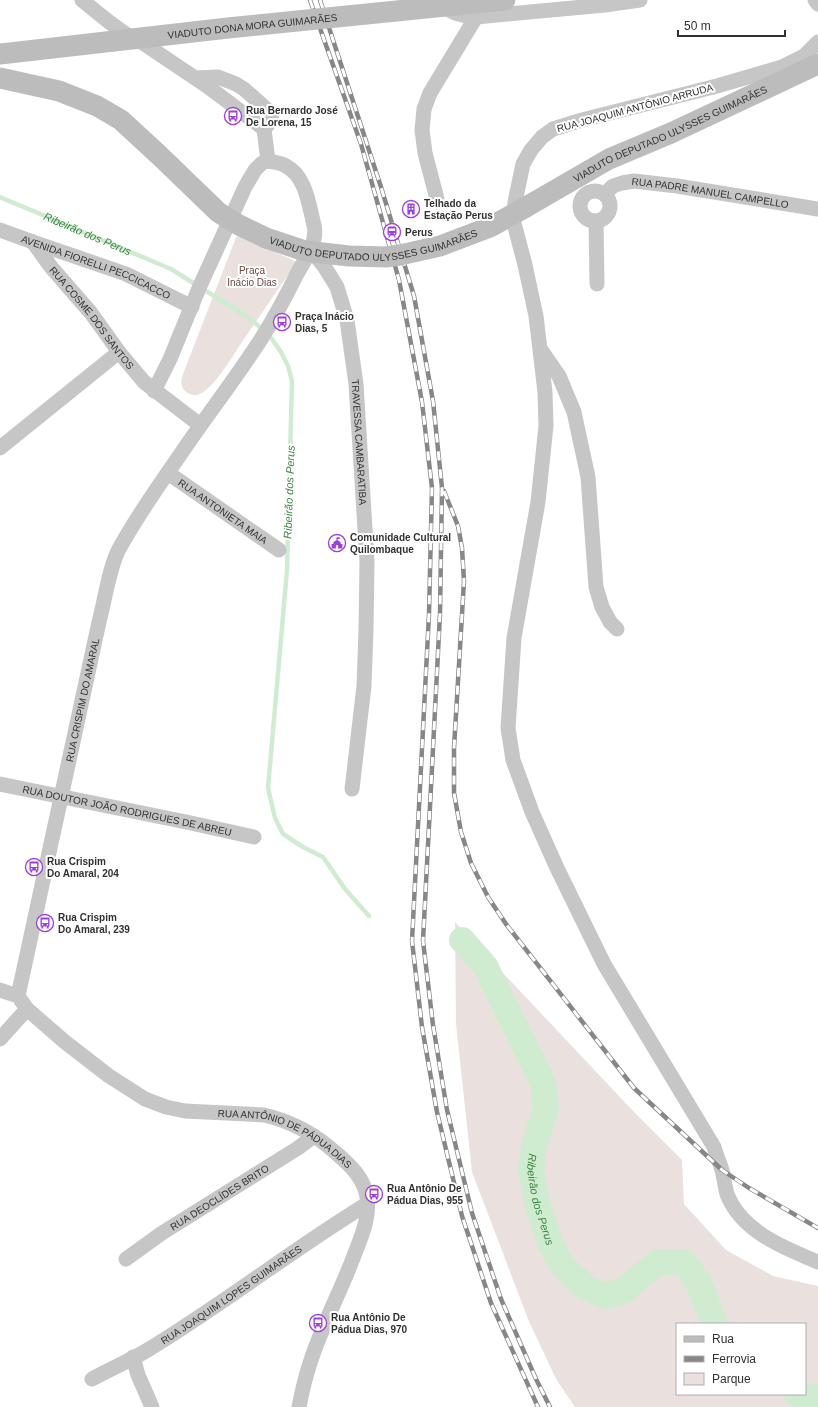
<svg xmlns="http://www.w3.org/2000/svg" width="818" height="1407" font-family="Arial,sans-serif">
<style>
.green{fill:#eae0de;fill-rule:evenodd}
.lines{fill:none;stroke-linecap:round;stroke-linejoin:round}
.stream{stroke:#cfecd1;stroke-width:4.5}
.river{stroke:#cfecd1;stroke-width:26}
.minor{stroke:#c6c6c6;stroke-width:15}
.secondary{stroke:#bcbcbc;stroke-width:21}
.rail-casing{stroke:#878787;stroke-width:4.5}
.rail{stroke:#fff;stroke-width:3;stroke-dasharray:9;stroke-linecap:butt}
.secondary-bridge{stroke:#bcbcbc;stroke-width:21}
.labels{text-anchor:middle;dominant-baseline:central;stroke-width:4;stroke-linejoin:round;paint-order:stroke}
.street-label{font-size:10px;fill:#323232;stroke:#fff}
.poi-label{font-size:10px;font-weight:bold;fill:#323232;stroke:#fff;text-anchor:start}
.park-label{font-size:10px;fill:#6c4941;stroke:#fff}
.water-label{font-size:11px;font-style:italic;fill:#3e8442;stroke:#fff}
</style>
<rect width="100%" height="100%" fill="#fff"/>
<path class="green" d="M237,235l60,27c-19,27 -38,55 -57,83 -10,15 -23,38 -38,48 -5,3 -12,3 -17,-2 -5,-5 -4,-11 -2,-17z
M455,922l179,190 48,48 2,44 42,46 47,26 45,10v121h-243l-19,-28 -28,-60 -56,-147 -16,-148zM677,1324h128v70h-128z"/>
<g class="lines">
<path class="stream" id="s1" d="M0,197l171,72 78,49 12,10 11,11 9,13 7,14 4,15 -5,189 -19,218 7,30 8,16 20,13 20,10 22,32 24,27"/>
<g class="river">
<path id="s2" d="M462,940l23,26 58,117 3,24 -12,39 -3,23 5,31 14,43 13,23 22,21 20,9 18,-5 35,-29h26l14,20 17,42"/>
<path d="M797,1394l21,4"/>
</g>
<g class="minor">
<path d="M82,0c14,11 43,37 58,41l67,45 57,43 4,32"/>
<path d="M815,0l3,4"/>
<path d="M443,7c11,6 20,10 33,10l129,-12 35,-5"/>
<path d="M818,42l-14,14 -22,11 -65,19 -135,34 -29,9 -11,8 -11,13 -8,14 -8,38 -1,21 11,42 11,51 9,76 1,34 -8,76 -24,136 -6,90 5,32 19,52 25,56 47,96 110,183c2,8 6,16 8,23 2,8 3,17 5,24 14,37 57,54 91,68"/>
<path d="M196,78l22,-1 18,7 8,5 28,25 -2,8 -6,7"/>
<circle cx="595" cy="206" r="15"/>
<path id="s3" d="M605,194l8,-8 9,-3 12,-2 43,5 141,23"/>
<path d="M437,199l-12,-46 -3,-23 2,-21 6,-16 46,-76"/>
<path d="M596,221l1,63"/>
<path id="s4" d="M0,230l33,12 93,32 66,33"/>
<path id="s5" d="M33,242l18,25 40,46 28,39 25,30 56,43"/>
<path id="s6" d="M310,249l14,17 13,21 10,33 9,64 11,177 -1,69 -2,56 -12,103"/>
<path d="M541,350l18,26 15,36 14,65 8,110 6,20 8,15 7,7"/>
<path d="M154,391l16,-32 29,-71 46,-101 10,-17 7,-7 6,-2"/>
<path d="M0,448l119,-96"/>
<path id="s7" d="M168,473l111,77"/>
<path id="s8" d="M0,784l191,39 63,14"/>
<path id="s9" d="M0,990l18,6 9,13 38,33 44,34 36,23 21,8 19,4 79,4c26,6 52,20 72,38 14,12 28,25 31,44 3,20 -5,38 -12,56 -13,36 -32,70 -44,107 -5,15 -9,31 -12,47"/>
<path id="s10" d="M18,996l81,-374c6,-22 10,-54 20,-73 18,-33 40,-64 61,-94 27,-40 57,-78 83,-119 13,-21 24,-42 35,-64 8,-14 20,-31 16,-47 -5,-19 -8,-49 -28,-59 -5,-3 -12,-4 -18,-5"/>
<path d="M0,1039l27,-30"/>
<path id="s11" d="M126,1259l36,-26 136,-85 16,-12"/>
<path d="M133,1357l5,18 14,32"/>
<path id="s12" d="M92,1379c18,-10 37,-18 54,-28 76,-46 146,-101 221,-147"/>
</g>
<path class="secondary" id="s13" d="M526,207l83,-48 62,-26 147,-69"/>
<g class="rail-casing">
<path id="rail" d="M310,0l51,144 38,136 23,122 10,86 -3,126 -17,327 10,86 15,85 25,104 29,87 47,104
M320,0l61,187 33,109 19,105 9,87 -2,126 -17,327 10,84 14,85 25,103 29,86 35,80 14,28
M444,491l14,35 4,22 2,33 -10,167v45l7,39 10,31 17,34 18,27 128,164 88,82 27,18 69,40"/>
</g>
<use href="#rail" class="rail"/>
<g class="secondary-bridge">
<path id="s14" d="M0,54l228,-26 277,-28"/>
<path id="s15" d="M0,78l59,13 38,15 24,14 39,36 58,56 17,11 31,15 39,13 44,5 37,1 14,-2 40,-9 50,-19 36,-20"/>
</g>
</g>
<defs>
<g id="bus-ring" transform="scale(0.9)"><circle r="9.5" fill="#fff" stroke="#9c41dc" stroke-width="1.5"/><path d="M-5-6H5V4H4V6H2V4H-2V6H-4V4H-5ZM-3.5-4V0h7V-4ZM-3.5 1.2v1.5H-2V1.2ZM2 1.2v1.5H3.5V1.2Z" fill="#9c41dc"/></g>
<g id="building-ring" transform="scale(0.9)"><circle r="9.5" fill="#fff" stroke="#9c41dc" stroke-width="1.5"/><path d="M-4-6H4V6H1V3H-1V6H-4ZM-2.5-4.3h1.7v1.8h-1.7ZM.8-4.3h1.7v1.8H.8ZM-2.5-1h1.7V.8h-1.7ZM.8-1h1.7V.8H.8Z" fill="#9c41dc"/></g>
<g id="station-ring" transform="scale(0.9)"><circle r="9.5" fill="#fff" stroke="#9c41dc" stroke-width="1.5"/><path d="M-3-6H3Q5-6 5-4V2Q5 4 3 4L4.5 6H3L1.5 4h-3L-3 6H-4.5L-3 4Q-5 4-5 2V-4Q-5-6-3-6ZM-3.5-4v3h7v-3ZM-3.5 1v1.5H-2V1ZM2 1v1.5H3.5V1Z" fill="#9c41dc"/></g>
<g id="civic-ring" transform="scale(0.9)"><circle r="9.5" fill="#fff" stroke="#9c41dc" stroke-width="1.5"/><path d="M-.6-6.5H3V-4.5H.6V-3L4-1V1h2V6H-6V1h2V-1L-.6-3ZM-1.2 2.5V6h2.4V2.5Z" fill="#9c41dc"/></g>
</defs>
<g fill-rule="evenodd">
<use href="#bus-ring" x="233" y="116"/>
<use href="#building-ring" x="411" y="209"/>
<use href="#station-ring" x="392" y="232"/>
<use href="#bus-ring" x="282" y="322"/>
<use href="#civic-ring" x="337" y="543"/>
<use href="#bus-ring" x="34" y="867"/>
<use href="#bus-ring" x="45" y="923"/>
<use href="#bus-ring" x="374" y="1194"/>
<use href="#bus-ring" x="318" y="1323"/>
</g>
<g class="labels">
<g class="street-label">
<text stroke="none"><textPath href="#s14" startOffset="254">VIADUTO DONA MORA GUIMARÃES</textPath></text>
<text transform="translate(635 108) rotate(-15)">RUA JOAQUIM ANTÔNIO ARRUDA</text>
<text stroke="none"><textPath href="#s13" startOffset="162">VIADUTO DEPUTADO ULYSSES GUIMARÃES</textPath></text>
<text stroke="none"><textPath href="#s3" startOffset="110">RUA PADRE MANUEL CAMPELLO</textPath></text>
<text stroke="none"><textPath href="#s15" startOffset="428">VIADUTO DEPUTADO ULYSSES GUIMARÃES</textPath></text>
<text stroke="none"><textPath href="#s4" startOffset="103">AVENIDA FIORELLI PECCICACCO</textPath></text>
<text stroke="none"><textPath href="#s5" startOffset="96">RUA COSME DOS SANTOS</textPath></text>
<text stroke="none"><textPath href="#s6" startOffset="204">TRAVESSA CAMBARATIBA</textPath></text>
<text stroke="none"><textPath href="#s7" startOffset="67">RUA ANTONIETA MAIA</textPath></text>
<text stroke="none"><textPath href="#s10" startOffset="303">RUA CRISPIM DO AMARAL</textPath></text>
<text stroke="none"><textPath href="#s8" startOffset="130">RUA DOUTOR JOÃO RODRIGUES DE ABREU</textPath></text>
<text stroke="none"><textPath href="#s9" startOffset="332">RUA ANTÔNIO DE PÁDUA DIAS</textPath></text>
<text stroke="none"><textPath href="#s11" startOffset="112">RUA DEOCLÍDES BRITO</textPath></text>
<text stroke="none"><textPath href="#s12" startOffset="163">RUA JOAQUIM LOPES GUIMARÃES</textPath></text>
</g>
<g class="poi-label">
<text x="246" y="110">Rua Bernardo José<tspan x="246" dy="12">De Lorena, 15</tspan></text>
<text x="424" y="203">Telhado da<tspan x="424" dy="12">Estação Perus</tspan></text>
<text x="405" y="232">Perus</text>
<text x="295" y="316">Praça Inácio<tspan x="295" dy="12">Dias, 5</tspan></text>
<text x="350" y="537">Comunidade Cultural<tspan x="350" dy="12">Quilombaque</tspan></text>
<text x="47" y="861">Rua Crispim<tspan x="47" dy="12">Do Amaral, 204</tspan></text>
<text x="58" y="917">Rua Crispim<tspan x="58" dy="12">Do Amaral, 239</tspan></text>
<text x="387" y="1188">Rua Antônio De<tspan x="387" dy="12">Pádua Dias, 955</tspan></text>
<text x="331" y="1317">Rua Antônio De<tspan x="331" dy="12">Pádua Dias, 970</tspan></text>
</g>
<g class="park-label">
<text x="252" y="270">Praça<tspan x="252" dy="12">Inácio Dias</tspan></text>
</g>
<g class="water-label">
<text stroke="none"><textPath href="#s1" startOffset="95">Ribeirão dos Perus</textPath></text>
<text transform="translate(289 492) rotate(-88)">Ribeirão dos Perus</text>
<text stroke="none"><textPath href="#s2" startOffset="285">Ribeirão dos Perus</textPath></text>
</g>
</g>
<rect x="676" y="1323" width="130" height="72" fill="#ffffff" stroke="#adadad"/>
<rect x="684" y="1336" width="20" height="6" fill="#bcbcbc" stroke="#adadad"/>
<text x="712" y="1343" font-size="12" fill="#323232">Rua</text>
<rect x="684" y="1356" width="20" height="6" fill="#878787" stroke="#adadad"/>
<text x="712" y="1363" font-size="12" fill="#323232">Ferrovia</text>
<rect x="684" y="1373" width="20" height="12" fill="#eae0de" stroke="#adadad"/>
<text x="712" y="1383" font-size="12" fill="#323232">Parque</text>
<path d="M678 30v6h107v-6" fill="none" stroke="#323232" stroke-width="2"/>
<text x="684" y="30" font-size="12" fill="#323232" stroke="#ffffff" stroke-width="3" paint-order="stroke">50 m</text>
</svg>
